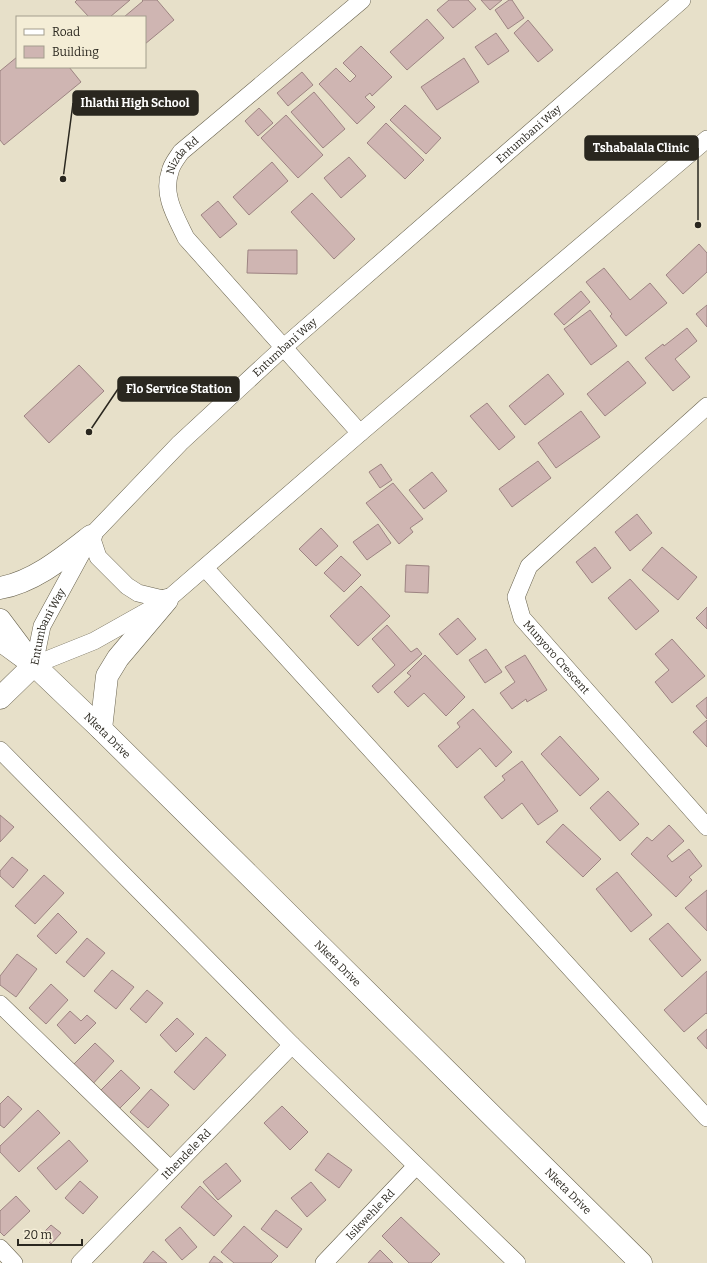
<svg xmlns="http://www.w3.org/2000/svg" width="707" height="1263" font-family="Bitter,serif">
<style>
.building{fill:#cfb5b2;stroke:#9d8482}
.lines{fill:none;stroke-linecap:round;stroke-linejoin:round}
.minor-casing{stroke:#69634f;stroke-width:18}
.tertiary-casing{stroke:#69634f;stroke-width:23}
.minor{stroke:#fff;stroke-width:17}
.tertiary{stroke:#fff;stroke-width:22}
.labels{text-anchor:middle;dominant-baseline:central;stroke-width:3.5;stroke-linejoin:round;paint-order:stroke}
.street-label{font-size:11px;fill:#2a271f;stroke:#f4edd6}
.leader{fill:none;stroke:#2a271f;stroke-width:1.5}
.callout-dot{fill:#2a271f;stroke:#f4edd6;stroke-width:1.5}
.callout{fill:#2a271f;stroke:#2a271f;stroke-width:1.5}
.callout-label{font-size:12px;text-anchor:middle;font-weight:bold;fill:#fff}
</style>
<rect width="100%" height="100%" fill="#e7e0c9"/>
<path class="building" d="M77,0h53l-20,17h-21l-14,-15z
M142,0h15l17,20 -29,24v-27h-21l19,-16z
M449,0h19l8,9 -23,19 -16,-18z
M481,0h21l-12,10z
M509,0h3l12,18 -16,11 -13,-19z
M427,19l17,19 -37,32 -17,-18z
M528,20l25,30 -15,12 -24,-29z
M496,33l13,18 -21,14 -13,-18z
M361,46l31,31 -20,19 -2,-3 -5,4 10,10 -18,17 -38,-40 17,-16 14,14 6,-6 -13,-13z
M17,57v10h52l12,15 -77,63 -4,-5v-69z
M464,58l15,24 -42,28 -16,-23z
M302,72l11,13 -25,21 -11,-13z
M314,92l31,37 -22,19 -32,-36z
M405,105l36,33 -15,16 -36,-34z
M259,108l14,15 -15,13 -13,-15z
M286,115l37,40 -25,23 -37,-40z
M386,123l38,37 -19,19 -38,-36z
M349,157l17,19 -25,22 -17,-20z
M272,162l16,19 -39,34 -16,-18z
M312,193l43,46 -21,20 -43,-47z
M218,201l19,23 -17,14 -19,-23z
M699,244l8,9v19l-24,22 -17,-19z
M248,250h49v24l-50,-1z
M604,268l26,32 20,-17 17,20 -41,33 -16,-20 2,-2 -26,-32z
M581,291l9,11 -26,23 -10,-11z
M707,305v22l-11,-13z
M590,310l27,36 -26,19 -27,-36z
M687,328l10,13 -22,18 15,18 -17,14 -28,-33 18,-14 1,2z
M628,361l18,22 -41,33 -18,-22z
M79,365l25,26 -55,52 -25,-27z
M548,374l16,20 -39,31 -16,-19z
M487,403l28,34 -16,13 -29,-34z
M581,411l19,26 -44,31 -18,-25z
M538,461l13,17 -39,29 -13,-18z
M381,464l11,16 -12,8 -11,-16z
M432,472l15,19 -23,18 -15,-19z
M393,483l30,36 -13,9 3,4 -14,12 -33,-41z
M637,514l15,19 -22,18 -15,-19z
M378,524l13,19 -24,17 -14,-18z
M321,528l17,18 -22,20 -17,-17z
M595,547l16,21 -19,15 -16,-21z
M662,547l35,30 -19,23 -36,-30z
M341,556l20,19 -17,17 -20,-19z
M406,565l23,1 -1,27 -23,-1z
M630,579l29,32 -23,19 -28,-32z
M361,586l29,30 -32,30 -28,-30z
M707,607v22l-11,-11z
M458,618l18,21 -19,16 -18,-21z
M387,625l24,27 6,-4 5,6 -44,39 -6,-7 23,-21 -23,-26z
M672,639l33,37 -33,27 -17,-21 14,-12 -14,-16z
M486,649l16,23 -17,11 -16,-23z
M425,655l40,42 -19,19 -22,-23 -16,14 -14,-15 17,-16 -4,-3z
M525,655l22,35 -20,12 -1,-3 -14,10 -12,-16 15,-11 -10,-15z
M707,697v22l-11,-13z
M473,709l39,43 -16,15 -16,-19 -23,20 -19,-22 22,-19 -3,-4z
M707,720v27l-14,-15z
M560,736l39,43 -19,17 -39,-42z
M522,761l36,50 -20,14 -16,-22 -20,16 -18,-22 21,-17 -3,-4z
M608,791l31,33 -19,17 -30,-33z
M0,815l14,12 -14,15z
M563,824l38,35 -18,18 -37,-35z
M669,825l15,16 -17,15 5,6 17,-13 13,17 -13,11 3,3 -16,17 -45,-43 16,-17 5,4z
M12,857l16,13 -15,18 -13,-12v-5z
M617,872l35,43 -21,17 -35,-43z
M44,875l20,18 -29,31 -20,-18z
M707,890v41l-22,-23z
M58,913l19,19 -21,22 -19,-18z
M668,923l33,37 -19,17 -33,-38z
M87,938l18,15 -21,24 -18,-15z
M17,954l20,15 -21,28 -16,-12v-9z
M112,970l22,17 -18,22 -22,-18z
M707,971v43l-1,-1 -22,19 -20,-22z
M51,984l17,16 -22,24 -17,-16z
M147,990l16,13 -17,20 -16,-14z
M70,1011l11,10 6,-6 9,8 -21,21 -18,-19z
M177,1018l17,16 -18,18 -16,-17z
M707,1029v20l-10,-11z
M206,1037l20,18 -32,35 -20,-18z
M95,1043l19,18 -25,27 -20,-19z
M121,1070l19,18 -26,26 -18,-19z
M151,1089l18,16 -21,23 -18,-16z
M8,1096l14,13 -18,19 -4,-3v-21z
M282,1106l26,26 -18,18 -26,-27z
M38,1110l22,23 -41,39 -19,-20v-6z
M69,1140l19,21 -32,29 -19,-22z
M328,1153l24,17 -13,18 -24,-18z
M226,1163l15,18 -23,19 -15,-18z
M80,1181l18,16 -15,17 -18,-16z
M311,1182l15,18 -19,17 -16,-19z
M200,1186l32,30 -18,20 -33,-29z
M16,1196l14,15 -26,25 -4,-4v-21z
M276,1210l26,19 -15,19 -26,-19z
M401,1217l39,37 -9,9h-22l-27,-27z
M51,1225l10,8 -10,11 -10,-9z
M244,1226l34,30 -7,7h-37l-13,-11z
M180,1227l17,20 -15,13 -17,-20z
M380,1250l13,13h-25z
M153,1251l14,12h-24z
M214,1256l9,7h-14z"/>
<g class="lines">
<g class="minor-casing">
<g id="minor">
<path id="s1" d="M707,406l-178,160 -13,31 6,21 185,209"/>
<path id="s2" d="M360,433l-174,-195c-10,-21 -24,-43 -16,-66 1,-7 7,-14 11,-20l181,-152"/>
<path d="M91,536l7,21 29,29 11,7 29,7"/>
<path d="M205,568l502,550"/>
<path id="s3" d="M34,665l8,-39 49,-90 89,-93 104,-96 398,-347"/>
<path d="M34,665l60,-24 73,-41 193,-167 347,-294"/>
<path d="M0,750l292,295 225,218"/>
<path d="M0,1004l170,165"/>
<path d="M0,1248l14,15"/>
<path id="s4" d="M80,1263l212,-218"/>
<path id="s5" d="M324,1263l92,-97"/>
</g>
</g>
<g class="tertiary-casing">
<g id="tertiary">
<path d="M0,588c34,-6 64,-31 91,-52"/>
<path d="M0,620l21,28"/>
<path id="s6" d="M0,640l34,25 67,64 540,534"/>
<path d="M0,698l34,-33"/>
<path d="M101,729l6,-53 11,-18 49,-58"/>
</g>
</g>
<use href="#minor" class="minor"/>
<use href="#tertiary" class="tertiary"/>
</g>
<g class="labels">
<g class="street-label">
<text stroke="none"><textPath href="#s3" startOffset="737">Entumbani Way</textPath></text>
<text stroke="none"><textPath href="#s2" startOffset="352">Nizda Rd</textPath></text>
<text stroke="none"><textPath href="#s3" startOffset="413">Entumbani Way</textPath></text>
<text stroke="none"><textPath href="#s3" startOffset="41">Entumbani Way</textPath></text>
<text stroke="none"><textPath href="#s1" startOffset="347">Munyoro Crescent</textPath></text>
<text stroke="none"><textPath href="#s6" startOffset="144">Nketa Drive</textPath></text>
<text stroke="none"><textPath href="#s6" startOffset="468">Nketa Drive</textPath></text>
<text stroke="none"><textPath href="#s4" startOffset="152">Ithendele Rd</textPath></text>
<text stroke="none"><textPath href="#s6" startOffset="792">Nketa Drive</textPath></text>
<text stroke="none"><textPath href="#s5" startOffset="67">Isikwehle Rd</textPath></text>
</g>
</g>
<path class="leader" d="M63 179L73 103M698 225L698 148M89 432L118 389"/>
<g class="callout-dot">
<circle cx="63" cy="179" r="4"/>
<circle cx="698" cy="225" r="4"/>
<circle cx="89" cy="432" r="4"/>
</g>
<g class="callout">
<rect x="73" y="91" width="125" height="24" rx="4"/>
<rect x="585" y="136" width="113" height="24" rx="4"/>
<rect x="118" y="377" width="121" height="24" rx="4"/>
</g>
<g class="callout-label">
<text x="135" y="107">Ihlathi High School</text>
<text x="641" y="152">Tshabalala Clinic</text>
<text x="179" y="393">Flo Service Station</text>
</g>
<rect x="16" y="16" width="130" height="52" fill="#f4edd6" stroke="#a39e8d"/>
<rect x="24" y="29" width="20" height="6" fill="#ffffff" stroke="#a39e8d"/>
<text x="52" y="36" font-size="12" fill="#2a271f">Road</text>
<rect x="24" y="46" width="20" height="12" fill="#cfb5b2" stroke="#a39e8d"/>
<text x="52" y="56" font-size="12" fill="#2a271f">Building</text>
<path d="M18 1239v6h64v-6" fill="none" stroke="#2a271f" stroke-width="2"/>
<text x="24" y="1239" font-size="12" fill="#2a271f" stroke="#f4edd6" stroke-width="3" paint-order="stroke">20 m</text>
</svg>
